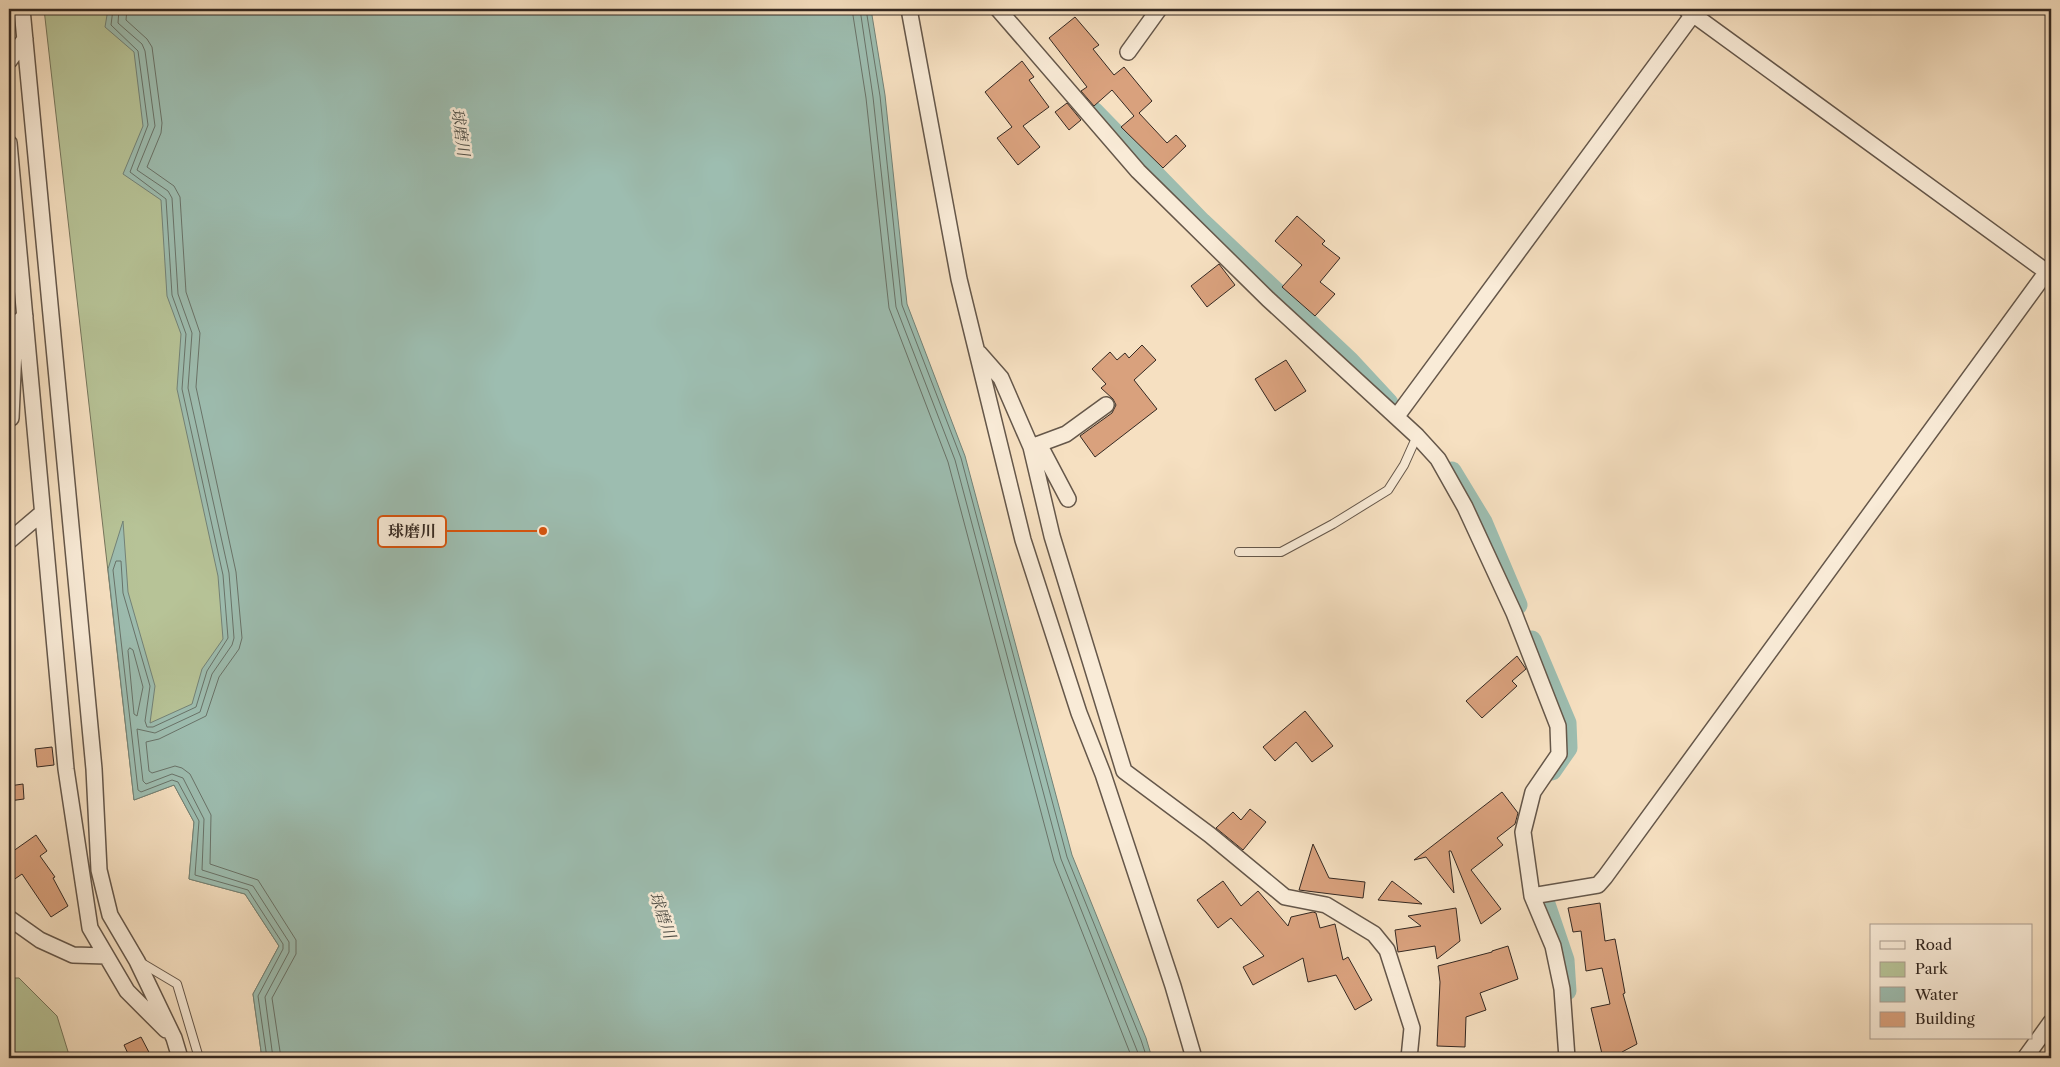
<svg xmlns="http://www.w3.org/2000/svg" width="2060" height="1067" font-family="'Libre Caslon Text','Noto Serif JP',serif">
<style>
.green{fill:#b7c397;stroke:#76765c}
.water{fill:#9dbdb0;stroke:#738277}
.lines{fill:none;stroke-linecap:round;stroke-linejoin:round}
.shore{stroke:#697369;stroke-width:1}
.canal{stroke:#9dbdb0;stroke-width:19}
.building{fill:#d9a17d;stroke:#352922}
.service-casing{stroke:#65574a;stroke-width:10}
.minor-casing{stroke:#65574a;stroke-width:18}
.service{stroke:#f9ebd7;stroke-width:8}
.minor{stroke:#f9ebd7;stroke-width:15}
.labels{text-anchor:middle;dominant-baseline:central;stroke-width:5;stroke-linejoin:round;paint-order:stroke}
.water-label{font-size:16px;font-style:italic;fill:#4f4e46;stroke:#f9ebd7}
.leader{fill:none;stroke:#d6540e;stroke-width:2}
.callout-dot{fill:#d6540e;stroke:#f9ebd7;stroke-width:2}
.callout{fill:#f9ebd7;stroke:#d6540e;stroke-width:2}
.callout-label{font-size:16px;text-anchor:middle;font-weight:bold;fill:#352922}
</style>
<rect width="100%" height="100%" fill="#f6e0c1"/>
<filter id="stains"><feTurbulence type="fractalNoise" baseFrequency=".004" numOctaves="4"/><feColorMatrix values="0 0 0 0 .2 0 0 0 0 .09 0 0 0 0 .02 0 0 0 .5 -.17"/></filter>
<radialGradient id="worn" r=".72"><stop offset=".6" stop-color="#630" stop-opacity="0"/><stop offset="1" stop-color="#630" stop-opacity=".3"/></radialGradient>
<path class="green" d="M44,9h176l121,923 -79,126 -9,-64 26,-48 -34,-52 -56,-15 5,-57 -20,-37 -40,15z
M9,978h10l38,38 13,42h-61z"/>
<path class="water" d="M108,9h763l14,86 22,209 58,152 107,399 74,183 6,20h-890l-9,-64 26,-48 -34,-52 -56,-15 5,-57 -20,-37 -40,15 -26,-231 15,-48 5,71 27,94 -5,37 42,-19 10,-35 21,-30 -5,-63 -41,-187 4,-55 -14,-38 -6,-96 -38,-26 20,-48 -9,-74 -29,-25z"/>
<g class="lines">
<path class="shore" d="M113,9l-2,16 27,26 10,74 -18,47 36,27 6,96 14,39 -4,55 41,186 5,63 -21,33 -11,36 -43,20h-6l-2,-6 5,-35 -27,-93 -2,-32h-5l-3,9 25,220 3,2 31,-12 6,2 21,39 -4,54 53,15 35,54v5l-25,47 9,62
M119,9l-1,14 24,21 3,7 10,75 -18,44 31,21 4,7 6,96 14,39 -4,55 41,185 5,65 -2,7 -20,29 -12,38 -45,21 -18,-4 6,52 3,3 26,-10 11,4 21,41 -2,51 51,16 36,56v10l-24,45 8,61
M127,9l-1,11 21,19 5,8 10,76 -1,10 -14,34 27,19 6,11 6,95 14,41 -4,54 40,185 6,66 -3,11 -20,28 -13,39 -47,23 -13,3 3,29 3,2 23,-7 7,2 8,6 21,41 -1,49 48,16 38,60v14l-24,44 9,60
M852,9l14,89 23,210 59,154 106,399 78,197
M860,9l13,88 23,210 59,153 106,399 79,199
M866,9l14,87 22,209 59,153 106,399 74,183 6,18
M130,648l3,2 10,37 -6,29 -3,-2 -6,-63z"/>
<path class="canal" d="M1094,111l108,111 148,139 39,42
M1452,471l31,51 35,83
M1532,640l35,83 1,25 -16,23
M1544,898l21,62 2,31"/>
</g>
<path class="building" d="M1075,17l24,28 -6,4 21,26 10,-8 28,34 -13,12 28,30 9,-8 10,11 -23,22 -42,-41 13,-11 -22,-26 -18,16 -13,-15 6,-4 -38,-49z
M1022,61l12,16 -5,3 20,27 -26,19 17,21 -22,18 -21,-27 15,-11 -27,-35z
M1067,103l14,17 -12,10 -14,-18z
M1297,216l28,25 -3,3 18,14 -20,24 15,12 -20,22 -33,-29 20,-22 -27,-24z
M1219,264l16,21 -28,22 -16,-21z
M1142,345l14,15 -22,20 23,29 -62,48 -15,-21 32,-23 4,-8 -3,-6 -12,-11 5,-4 -14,-15 18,-17 7,8 8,-7 4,5z
M1286,360l20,31 -31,20 -20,-32z
M1517,656l9,13 -14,12 5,5 -35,32 -16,-17z
M1305,711l28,35 -21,16 -16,-20 -21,19 -12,-14z
M52,747l2,18 -17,2 -2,-18z
M23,784l1,15 -15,2v-15z
M1502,792l16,21 -3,11 -18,14 6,7 -32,25 30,39 -20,15 -30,-73h-2l5,42 -28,-36 -12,3z
M1250,809l16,13 -23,28 -27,-22 17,-16 8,8z
M36,835l11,16 -7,5 15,21 -2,1 15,28 -17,11 -29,-43 -13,9v-29z
M1313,844l16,34 36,4 -2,16 -64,-8z
M1223,881l18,25 17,-15 30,35 3,-9 22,-5 3,1 4,15 15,-4 8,36 5,-3 24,43 -17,10 -19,-35 -28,7 -5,-24 -50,27 -10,-18 21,-11 -33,-38 -13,10 -21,-28z
M1392,881l30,23 -44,-4z
M1600,903l5,38 10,-2 10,54 -2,1 14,50 -15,8 4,6h-23l-12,-50 19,-4 -8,-36 -16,3 -5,-40 -8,1 -5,-24z
M1456,908l4,33 -23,18 -2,-13 -37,6 -3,-22 26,-4 -13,-10z
M1508,946l10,33 -38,14 6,17 -20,7 -1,30 -28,-1 3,-64 -2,-16 54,-14v-1z
M141,1037l11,21h-22l-6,-13z"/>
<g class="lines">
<g class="service-casing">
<path id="service" d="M1239,552h42l52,-28 55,-34 16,-25 13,-29
M140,962l37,22 22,74"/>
</g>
<g class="minor-casing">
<path id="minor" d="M22,9l72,760 5,101 11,45 27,46 37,77 6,20
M909,9l50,270 64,261 56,173 24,61 70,212 21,72
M998,9l140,162 130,128 149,137 21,23 27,48 49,106 44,113 1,28 -26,38 -10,40 9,64 21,50 9,43 5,69
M1687,10l364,265
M1128,52l31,-43
M9,61l16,-22
M9,143l57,626 24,159 37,63 39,39
M979,353l22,25 30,69 21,89 72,235 86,64 75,62 41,8 48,29 13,16 25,78 -3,30
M1397,416l300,-407
M11,418l4,-93 10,-9
M1039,444l29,55
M1031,447l35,-13 40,-29
M9,541l33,-28
M1532,896l66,-11 7,-8 446,-611
M9,918l31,22 33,15 33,1
M2025,1058l26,-36"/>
</g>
<use href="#service" class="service"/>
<use href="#minor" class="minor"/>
</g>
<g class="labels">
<g class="water-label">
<text transform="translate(461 132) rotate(82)">球磨川</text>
<text transform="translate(663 915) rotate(71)">球磨川</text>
</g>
</g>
<path class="leader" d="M543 531L446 531"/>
<circle class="callout-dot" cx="543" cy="531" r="5"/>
<rect class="callout" x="378" y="516" width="68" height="31" rx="5"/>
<g class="callout-label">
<text x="412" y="537">球磨川</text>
</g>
<rect width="2060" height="1067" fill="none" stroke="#f6e0c1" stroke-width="30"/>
<rect x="10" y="10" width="2040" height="1047" fill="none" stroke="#352922" stroke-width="2.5"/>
<rect x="15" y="15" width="2030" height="1037" fill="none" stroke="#352922"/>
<rect x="1870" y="924" width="162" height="115" fill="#f9ebd7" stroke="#ab9d8f"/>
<rect x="1880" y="941" width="25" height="8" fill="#f9ebd7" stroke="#ab9d8f"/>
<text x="1915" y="950" font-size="15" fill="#352922">Road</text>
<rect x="1880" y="962" width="25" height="15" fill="#b7c397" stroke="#ab9d8f"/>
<text x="1915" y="974" font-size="15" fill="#352922">Park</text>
<rect x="1880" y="987" width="25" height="15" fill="#9dbdb0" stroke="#ab9d8f"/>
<text x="1915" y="1000" font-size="15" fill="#352922">Water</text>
<rect x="1880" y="1012" width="25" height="15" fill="#d9a17d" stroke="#ab9d8f"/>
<text x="1915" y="1024" font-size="15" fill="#352922">Building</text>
<rect width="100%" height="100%" filter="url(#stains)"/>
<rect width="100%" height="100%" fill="url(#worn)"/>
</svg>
